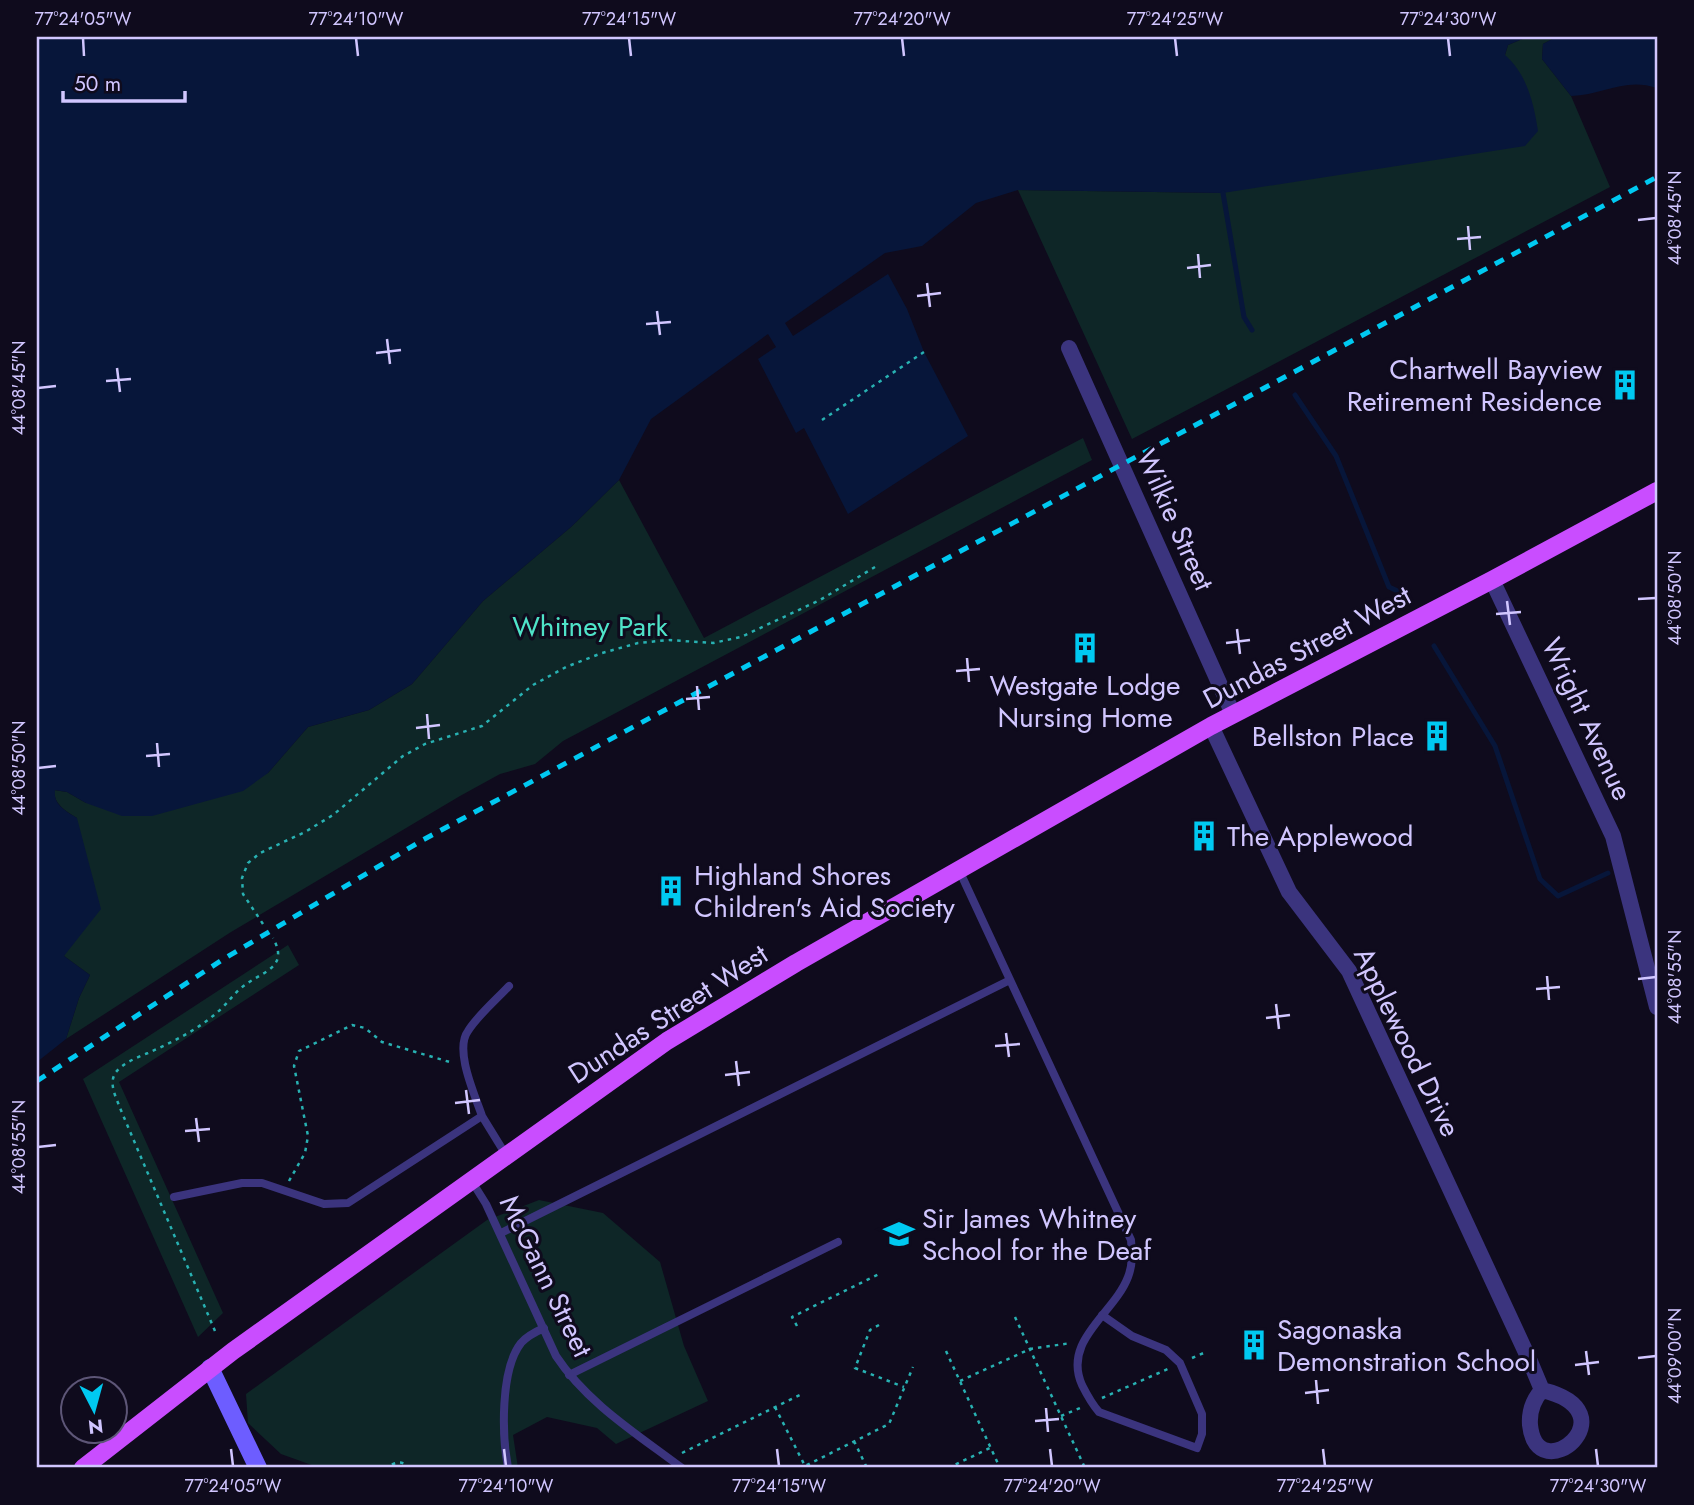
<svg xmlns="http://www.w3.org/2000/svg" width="1694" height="1505" font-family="Jost,sans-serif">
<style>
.green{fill:#0e2627}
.water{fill:#07163a}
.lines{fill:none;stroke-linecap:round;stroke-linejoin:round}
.stream{stroke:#07163a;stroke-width:5}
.path{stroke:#28b1b2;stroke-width:2.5;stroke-dasharray:3.5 5;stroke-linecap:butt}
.lane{stroke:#3b347e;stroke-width:8}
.street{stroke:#3b347e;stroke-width:16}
.secondary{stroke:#6d5dff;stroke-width:18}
.primary{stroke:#c94dff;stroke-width:18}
.rail{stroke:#00c9f1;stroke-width:5;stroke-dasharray:10 9;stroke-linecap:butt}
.ticks{fill:none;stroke:#d1c6ff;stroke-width:2.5}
.labels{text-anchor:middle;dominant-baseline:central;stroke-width:6;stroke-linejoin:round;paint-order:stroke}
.poi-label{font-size:28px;fill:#d1c6ff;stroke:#0f0b1d;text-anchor:start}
.street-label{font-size:28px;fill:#d1c6ff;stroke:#0f0b1d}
.park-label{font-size:28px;fill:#4fe2c8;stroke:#0f0b1d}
.neatline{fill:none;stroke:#d1c6ff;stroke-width:2.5}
.ticks-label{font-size:18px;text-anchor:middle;fill:#d1c6ff}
</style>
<rect width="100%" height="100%" fill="#0f0b1d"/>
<path class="green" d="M1527,37h29l-13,7 -1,15 29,37 39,91 -478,252 -114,-249 205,3 282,-138 3,-10z
M1083,438l9,22 -529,281 -28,23 -35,10 -40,22 -229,136 -165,107 13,-41 11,-23 -26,-19 13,-138c-11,-7 -23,-13 -23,-28l13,2 19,11 182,-30 40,-46 61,-17 43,-26 71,-83 88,-74 48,-47 85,158z
M288,945l11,20 -180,117 104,231 -25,24 -115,-258z
M539,1200l64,13 57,49 24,84 24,55 -92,43 -19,-16 -50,-11 -34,18 5,33h-198l-39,-14 -33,-31 -2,-29 241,-174z"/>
<path class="water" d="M37,37h1490l-19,8 -3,10c22,19 29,49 33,76l-13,15 -302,47 -205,-3 -42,13 -54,43 -37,7 -100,70 8,13 95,-62 19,35 17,43 44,84 -120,78 -44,-86 -8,5 -38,-74 18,-12 -8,-13 -117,85 -32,61 -48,47 -88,74 -71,83 -43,26 -61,17 -40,46 -25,18 -91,25h-30l-36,-13 -19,-11 -12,-2c-2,15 11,21 22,28l24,91 -37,47 26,19 -11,23 -13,41 -29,23z
M1556,37h101v51c-32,-11 -54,7 -86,8l-29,-37 1,-15z"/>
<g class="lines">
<path class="stream" d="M1223,193l21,124 8,13
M1295,395l41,61 53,131 15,7
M1434,646l61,100 45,133 18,17 50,-23"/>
<path class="path" d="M822,420l102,-68
M263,924l-20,-30 -1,-16 6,-15 12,-10 45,-21 28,-17 70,-59 22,-12 57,-18 51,-41 33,-18 36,-14 36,-10 31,-3 44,3 28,-6 79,-37 55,-33
M289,1181l16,-28 3,-17 -14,-70 5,-15 53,-26 13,3 17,14 71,21
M1015,1317l70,151
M879,1325l-9,5 -15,38 49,19
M797,1326l-5,-9 89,-44
M215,1331l-95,-223c-4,-11 -12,-25 -4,-36 7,-9 22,-15 32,-19 27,-12 53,-25 74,-45 7,-7 12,-14 19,-20 20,-17 49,-19 32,-50
M946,1351l54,117
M1192,1358l14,-6
M960,1381l70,-32 41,-6
M1102,1398l68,-30
M775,1407l30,59 84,-42 24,-57
M1061,1416l19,-8
M854,1441l13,27
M682,1453l122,-60
M384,1468c10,-4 17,-10 25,0
M948,1468l42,-20"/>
<path class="lane" d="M959,870l172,370c1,13 2,24 -3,37 -14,37 -66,63 -46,108 5,10 9,18 17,27l98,36 5,-14v-20l-22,-51 -14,-13 -34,-14 -30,-21
M482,1116c-7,-21 -28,-66 -14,-85 10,-16 28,-31 41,-45
M471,1180l15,24 70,152c31,47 81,78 126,112
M174,1197l68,-14h20l62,21 24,-1 134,-87 24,39
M501,1233l509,-253
M569,1375l269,-133
M508,1468c-6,-32 -8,-98 13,-125 6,-7 14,-11 23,-15"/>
<path class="street" d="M1069,348l164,366
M1492,580l121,256 44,171
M1211,726l78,166 60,79 180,388 13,31c-9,10 -13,21 -12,35 7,67 104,-13 12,-35"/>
<path class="secondary" d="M210,1368l48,100"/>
<path class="primary" d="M83,1468l150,-117 434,-310 129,-78 415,-237 281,-146 165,-89"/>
<path class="rail" d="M37,1081l185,-121 199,-119 1236,-664"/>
</g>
<path class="ticks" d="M83,38l1,18M356,38l2,18M629,38l2,18M902,38l2,18M1175,38l2,18M1448,38l2,18M1638,220l18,-2M1468,226l2,24M1457,239l24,-2M1198,254l2,24M1187,268l24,-3M927,283l3,24M917,296l24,-3M657,311l3,24M646,324l25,-2M387,339l3,25M376,353l25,-3M117,368l3,24M106,381l25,-2M38,388l18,-2M1638,599l18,-1M1507,601l3,24M1496,614l25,-2M1237,629l3,25M1226,643l24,-3M967,658l2,24M956,671l24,-2M697,686l2,24M686,699l24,-2M427,714l2,25M416,728l24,-3M157,743l2,24M146,756l24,-2M38,768l18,-2M1547,976l2,24M1638,979l18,-2M1536,989l24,-2M1276,1004l3,25M1266,1018l24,-3M1006,1033l3,24M995,1046l25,-2M736,1061l3,25M725,1075l25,-3M466,1090l3,24M455,1103l25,-3M196,1118l3,24M185,1131l25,-2M38,1147l18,-2M1586,1351l3,24M1638,1358l18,-2M1575,1365l24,-3M1316,1380l2,24M1305,1393l24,-3M1046,1408l2,24M1035,1421l24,-2M231,1449l2,17M504,1449l2,17M777,1449l2,17M1050,1449l2,17M1323,1449l2,17M1596,1449l2,17"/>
<defs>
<g id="building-bare" transform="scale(2.415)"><path d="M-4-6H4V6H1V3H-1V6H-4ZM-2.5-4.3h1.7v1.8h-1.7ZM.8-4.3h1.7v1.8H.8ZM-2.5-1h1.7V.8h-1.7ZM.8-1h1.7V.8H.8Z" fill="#00c9f1" stroke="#0f0b1d" stroke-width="2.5" paint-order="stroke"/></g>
<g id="school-bare" transform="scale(2.415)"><path d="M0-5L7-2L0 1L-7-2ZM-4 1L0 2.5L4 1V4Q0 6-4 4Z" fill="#00c9f1" stroke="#0f0b1d" stroke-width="2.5" paint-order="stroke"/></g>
</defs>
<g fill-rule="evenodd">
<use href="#building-bare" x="1625" y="385"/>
<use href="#building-bare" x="1085" y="648"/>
<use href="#building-bare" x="1437" y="736"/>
<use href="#building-bare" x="1204" y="836"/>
<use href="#building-bare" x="671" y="891"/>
<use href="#school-bare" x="899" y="1234"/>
<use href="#building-bare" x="1254" y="1345"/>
</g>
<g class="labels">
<g class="poi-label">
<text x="1602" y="369" text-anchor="end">Chartwell Bayview<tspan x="1602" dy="32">Retirement Residence</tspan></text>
<text x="1085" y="685" text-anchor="middle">Westgate Lodge<tspan x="1085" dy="32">Nursing Home</tspan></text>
<text x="1414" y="736" text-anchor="end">Bellston Place</text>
<text x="1227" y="836">The Applewood</text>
<text x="694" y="875">Highland Shores<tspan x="694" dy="32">Children's Aid Society</tspan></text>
<text x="922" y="1218">Sir James Whitney<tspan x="922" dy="32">School for the Deaf</tspan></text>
<text x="1277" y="1329">Sagonaska<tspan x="1277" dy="32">Demonstration School</tspan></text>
</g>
<g class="street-label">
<text transform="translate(1175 520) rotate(66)">Wilkie Street</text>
<text transform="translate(1307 647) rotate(-28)">Dundas Street West</text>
<text transform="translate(1587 719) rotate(65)">Wright Avenue</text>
<text transform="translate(668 1014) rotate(-33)">Dundas Street West</text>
<text transform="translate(1407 1042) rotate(64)">Applewood Drive</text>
<text transform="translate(546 1276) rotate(64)">McGann Street</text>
</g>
<g class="park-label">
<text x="590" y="626">Whitney Park</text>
</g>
</g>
<rect width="1694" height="1505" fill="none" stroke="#0f0b1d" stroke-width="77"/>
<g transform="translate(94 1410) rotate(174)"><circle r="33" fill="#0f0b1d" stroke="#5d5677" stroke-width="2"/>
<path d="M0-5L12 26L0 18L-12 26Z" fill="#00c9f1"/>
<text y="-10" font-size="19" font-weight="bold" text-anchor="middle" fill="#d1c6ff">N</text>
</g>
<path d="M63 91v10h122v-10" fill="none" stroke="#d1c6ff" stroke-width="3.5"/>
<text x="74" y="91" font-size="21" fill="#d1c6ff" stroke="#0f0b1d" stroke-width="5" paint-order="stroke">50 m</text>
<rect x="38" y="38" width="1618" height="1428" class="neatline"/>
<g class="ticks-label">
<text x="83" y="25">77°24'05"W</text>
<text x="356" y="25">77°24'10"W</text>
<text x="629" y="25">77°24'15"W</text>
<text x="902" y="25">77°24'20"W</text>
<text x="1175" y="25">77°24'25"W</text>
<text x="1448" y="25">77°24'30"W</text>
<text transform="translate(1675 218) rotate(-90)" y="6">44°08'45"N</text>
<text transform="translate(19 388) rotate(-90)" y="6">44°08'45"N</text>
<text transform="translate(1675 598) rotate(-90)" y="6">44°08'50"N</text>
<text transform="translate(19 768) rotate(-90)" y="6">44°08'50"N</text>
<text transform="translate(1675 977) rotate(-90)" y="6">44°08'55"N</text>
<text transform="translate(19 1147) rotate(-90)" y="6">44°08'55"N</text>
<text transform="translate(1675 1356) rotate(-90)" y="6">44°09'00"N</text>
<text x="233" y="1492">77°24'05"W</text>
<text x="506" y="1492">77°24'10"W</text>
<text x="779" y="1492">77°24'15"W</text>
<text x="1052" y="1492">77°24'20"W</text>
<text x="1325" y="1492">77°24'25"W</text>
<text x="1598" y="1492">77°24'30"W</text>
</g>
</svg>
